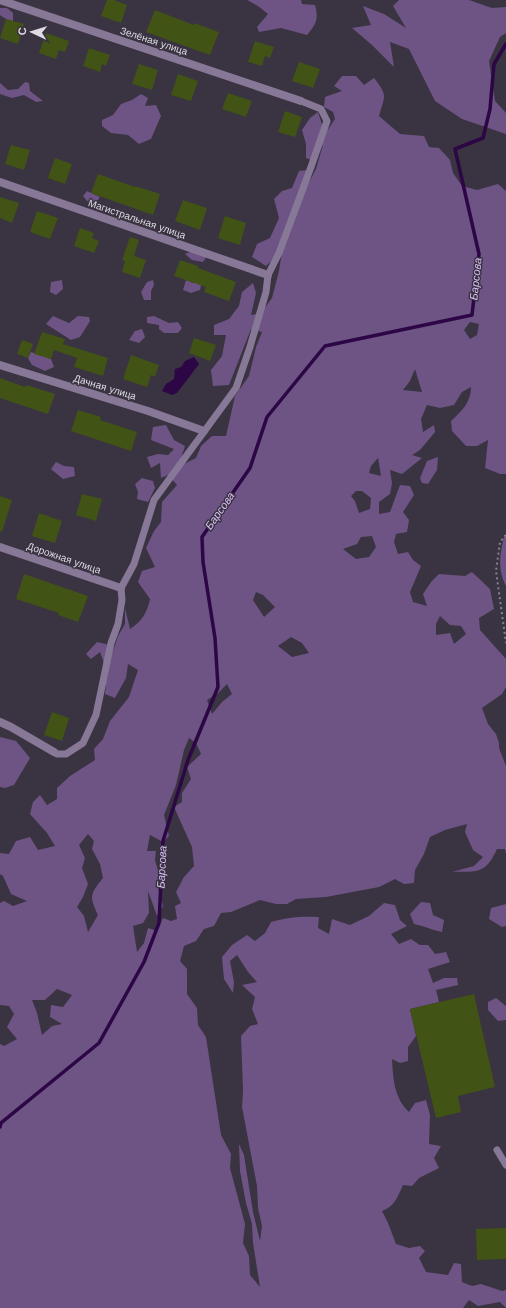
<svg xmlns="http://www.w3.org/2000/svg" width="506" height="1308" font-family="'Work Sans',sans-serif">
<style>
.green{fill:#6d5485;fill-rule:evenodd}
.water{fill:#2d0646}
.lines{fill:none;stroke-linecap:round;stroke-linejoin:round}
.stream{stroke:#2d0646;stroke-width:3.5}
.building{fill:#415315}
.path{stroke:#88838e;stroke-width:2;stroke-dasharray:2 3;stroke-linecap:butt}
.lane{stroke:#877897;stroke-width:7}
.street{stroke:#877897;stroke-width:8}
.labels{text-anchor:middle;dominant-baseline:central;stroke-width:3;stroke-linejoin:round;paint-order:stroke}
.street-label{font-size:10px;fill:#dfdbe4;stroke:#3a3341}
.water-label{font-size:11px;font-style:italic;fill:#dbbff8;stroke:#3a3341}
</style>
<rect width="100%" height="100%" fill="#3a3341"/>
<path class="green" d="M247,0h54l1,4 13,1c4,13 1,20 -8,30l-26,-7 -22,4 -2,-5 11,-13 -10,-8z
M399,0h70l23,8 14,-1v26l-6,4 -11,24 6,40 11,12v21l-44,-15 -27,-18 -26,-52 -19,-7 4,25 -22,-22 -20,-17 19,-3 -8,-19 21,8 22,14 -13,-22z
M0,8h7l6,5v8l-7,-2 -6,-4z
M342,76h14l8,9 10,-7c14,18 11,17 5,38l21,18 24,2 5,11 10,1 11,12 3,13 9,13 15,4 21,-6 8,7v283h-6l-15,-6 3,-28 -11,6h-11l-14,-15 -1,-10c11,-10 20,-19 20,-34l-9,5 -8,13 -14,3 -13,-3 -6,14 2,13 11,-7 1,7 -15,18 -8,5 10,3 -20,16 -12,-4 2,13 -2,11 -11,8v12l11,-2 10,-27 10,1 4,9 -11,17 6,8 -2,12 -11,2 -2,8 4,12 10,-2 5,8 8,6 -11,26 3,10 14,4 -4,-12 8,-12 8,-8 26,2 7,-4 18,17 4,20 -15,9 1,12 26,29v28l-4,7 -20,14 6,16 8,10 3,9v5l7,18v88l-1,-5h-8c-12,26 -20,22 -45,23l22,-6 9,-9 -10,-7 -8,-18 2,-8 -22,6 -15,7 -6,17 -9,16 -1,13 -10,1 -9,-5 -16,8 -53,10 -30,2 -9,5h-11l-16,-4 -29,12 -10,1 -7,13 -10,3 -8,12 -12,5 -4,15 7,8v25l10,14 1,17 8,12 15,98 10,19 -1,14 15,56 -2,19 6,13 1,19 10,12 -7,-44 -1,-19 -6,-21 -6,-32 -1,-27 5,11 9,57 7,29 2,-15 -4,-18 -1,-22 -15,-79 1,-16 -2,-55 9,-10 8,-2 -6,-15 3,-12 -13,-12 15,-3 -9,-10 -11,-17 -7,6 4,21 -1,11 -9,-14 -2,-22 10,-12 15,-10 8,6 10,-8 6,-11c17,-5 29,-6 48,-5l-1,11 11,6 3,-15 18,6 19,-9 15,-13 11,2 5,15 7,6 -16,8 8,10 12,-5 9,6h8l7,9 11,-2 4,10 -22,7 5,14 11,-5h13l1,7 -22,5 3,12 -29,7 6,27 -8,11v14l-8,2 -8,-4c1,19 2,39 17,53l6,-9 11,-3 4,15 -1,29 12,2 -7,12 5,10 -20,10 -7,8 -9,-1c-6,13 -8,21 -21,26l6,12 8,21 13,4 11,-2 5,5 -6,7 7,14 22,3 6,-12 7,1 1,18 10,4 9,-2 21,7 4,-1v18l-6,-6 -22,4 -9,-6 -6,8h-463v-264l4,2 13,-7 -10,-12 7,-13 -5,-8 -9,-1v-102l4,-2 9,5 14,-5 -16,-7 -8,-18 -3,-2v-21l9,1 7,-13 14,-4 8,13 17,-4 -8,-13 -17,-19 3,-12 7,-7 7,10 10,-6v-11l13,-12 25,-16 -1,-11 9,-10 7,-18 19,-24 9,-27 -10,-6 -2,14 -11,20 -10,-4c2,-15 1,-28 -5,-42l-9,7 -5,-5 11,-12 9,2 6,10 6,-18 7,-12v-16l5,21c12,-8 17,-16 20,-30l-12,-17 4,-11 13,-4 -9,-19 8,-17 7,-9 1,-20 15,-17 -9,-10 -7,3 -1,-15 -9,5 -4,-11 11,-3 10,1 6,-6 -23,-9 2,-13 13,-2 8,15 11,6 -7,21 18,-9 5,-12 11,-10h14l9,-40 14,-20 7,-29 6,-15 -11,-3 -22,56 -16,1 -2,-16 11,-14 4,-21h-12v-10l15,-6 10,-13 3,-14 11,-9 3,10 -5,22 10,-2 11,-15 7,-27 3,-20 -16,15 -14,-9 5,-13 13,-6 9,-20 -5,-19 8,-8 10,-3 7,-17 7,-1v18l10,-19 7,-24 -12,15 -5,-2v-14l-4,-14 8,-12 8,-6 7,22 10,-15 -2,-7 -9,-5 1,-10 17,-6 -8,-5zM470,322l9,2 -2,11 -7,4 -6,-9zM415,369l7,23 -19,-2 7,-9zM378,458v-1l3,19 -12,-3 2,-7zM356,491h6l9,7 -1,11 -11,4 -4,-12 -4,-5zM372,536l4,11 -7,10 -13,2 -13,-10 14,-5 4,-7zM256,592l7,3 12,12 -11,10 -11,-17zM440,616l10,9 11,1 5,8 -12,10 -4,-11 -14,2v-11zM291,637l11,6 7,10 -17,4 -14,-11zM227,684l5,10 -10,8 -10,12 -5,-14 11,-7zM189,738l7,5 5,11 -14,13 4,12 -9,14v9l-8,5 18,40 2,19 -10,11 -8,15 5,11 -6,3 2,13 -6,2 -8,-3 -6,13 -9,-3 -4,15 -7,9 -4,-26 10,-3 6,-10 -1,-22 9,25 6,-10 -5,-18 2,-10 -5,-18 1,-9h-9l3,-16 13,7 6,-6 -5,-21 12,-30 8,-35zM88,834l6,7 -2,8 8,15 3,14c-13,16 -14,18 -5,37l-10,17 -4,-16 -7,-9 6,-10 5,-13 -6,-16 3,-10 -6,-13zM57,989l15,6 -9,12 -12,-2 -1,12 12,7 -10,2 -10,9 -5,-22 -5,-13h13z
M25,82l4,1 1,8 13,10 -7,1 -12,-7 -12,3 -12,-4v-11l8,7 10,-1z
M141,94l7,4 -3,8 11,-1 5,11 -10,23 -12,5 -11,-9 -17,-2 -9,-7v-6l11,-5 8,-11 11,-4z
M87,191l13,6 -4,6 -8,-1 -5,-6z
M192,251l15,5 -4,6 -11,-2 -7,-6z
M196,273l6,7 -2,10 -9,3 -8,-3 3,-10 7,3z
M62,280l1,9 -7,6 -6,-3 1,-10z
M153,280l1,5 -3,6v9h-7l-3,-8 6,-10z
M53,316l16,7 9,-7 11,1 1,4 -10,16 -9,3 -25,-16z
M154,316l15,7 9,-1 4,6 -4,5h-14l-5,-4v-4l-12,-2v-6z
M142,329l3,8 -6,6 -10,-3 6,-9z
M31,352l20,7 3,8 -9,4 -13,-6 -4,-7z
M438,457l-1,13 -9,14 -6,-1 -2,-5 7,-17z
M56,462l8,4 10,1 1,9 -12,3 -12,-10z
M142,478l11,3 2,7 -7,14 -11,-3 1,-7 -3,-8z
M506,536v50c-9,-18 -6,-31 -2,-49z
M0,737l16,4 14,17 -16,27 -9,3 -5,-1z
M421,902l9,1 3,12 11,5 -2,12c-10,-2 -18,-6 -28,-8l-4,-10z
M506,904v22l-4,1 -13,-8 2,-11z
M496,998l10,8v14l-8,1 -10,-11v-8z"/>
<path class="water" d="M194,357l5,7 -22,29 -5,2 -10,-4 4,-7 8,-5 1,-10 6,-2 4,-6z"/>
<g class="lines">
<path class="stream" d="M0,1127l1,-4 98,-80 45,-81 15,-39 4,-82 25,-81 30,-73 -3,-49 -12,-76 -1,-25 48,-69 17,-51 58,-71 147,-31 7,-61 -24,-105 28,-11 7,-29 4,-45 12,-20"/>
</g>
<path class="building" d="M107,0h7l13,5 -6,18 -20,-7z
M155,10l39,15v-2l25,9 -9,23 -64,-23z
M6,19l18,5 -6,20 -18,-6z
M46,33l23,8 -4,11 -6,-2 -3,9 -17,-6z
M255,41l19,6 -4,11 -5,-2 -3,10 -14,-4z
M89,48l21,7 -4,11 -4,-2 -2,8 -17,-6z
M299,62l21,7 -7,19 -21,-7z
M139,64l19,6 -6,20 -20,-6z
M178,74l20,7 -7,20 -20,-6z
M228,93l24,8 -6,16 -24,-8z
M285,111l17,6 -7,20 -17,-5z
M11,145l19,5 -6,20 -19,-6z
M55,158l17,6 -7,20 -17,-6z
M98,174l37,13v-1l25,8 -7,21 -62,-22z
M0,197l19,6 -7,20 -12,-5z
M183,200l24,8 -7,22 -25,-9z
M37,211l21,7 -8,21 -20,-7z
M225,216l21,7 -6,22 -22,-7z
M80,228l14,5 -2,5 7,3 -5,12 -20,-7z
M130,237l9,3 -5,16 12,4 -6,18 -18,-6 3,-11 -3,-1z
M180,260l18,6v2l38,14 -7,19 -25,-9 2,-5 -32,-11z
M42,332l23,7 -2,5 45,14 -5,18 -29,-9 3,-9 -23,-8 -3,9 -17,-5z
M194,338l22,7 -6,16 -21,-8z
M22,340l11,4 -5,14 -11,-4z
M131,355l28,10 -4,12 -4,-2 -4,12 -24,-8z
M0,378l25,9 1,-2 29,9 -7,20 -48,-16z
M78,410l23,7 -1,3 37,12 -6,19 -60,-20z
M82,494l20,5 -6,22 -20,-6z
M0,496l12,4 -10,32 -2,-1z
M39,513l23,8 -7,22 -23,-7z
M24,574l64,22 -10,26 -20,-7 1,-2 -43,-14z
M52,712l17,6 -7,23 -18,-6z
M474,994l21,93 -37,9 3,16 -25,6 -26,-109z
M506,1228v31l-29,1 -1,-31z"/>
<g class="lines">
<path class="path" d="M506,535l-6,7 -4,29 10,72"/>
<path class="lane" d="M54,752l3,2h9l17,-11 13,-28 15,-72 7,-19 4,-24 -1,-12 13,-24 20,-64 82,-112 14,-41 16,-55 2,-17 11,-22 32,-86 16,-46 -6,-12 -20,-8
M497,1150l9,15"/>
<path class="street" d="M0,0l301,101
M0,182l268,93
M0,365l148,46 56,20
M0,547l121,41
M0,722l11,5 43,25"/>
</g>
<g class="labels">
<g class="street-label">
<text transform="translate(154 41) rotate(18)">Зелёная улица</text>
<text transform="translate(137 219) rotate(19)">Магистральная улица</text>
<text transform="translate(105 387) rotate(17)">Дачная улица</text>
<text transform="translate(64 558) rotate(19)">Дорожная улица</text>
</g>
<g class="water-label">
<text transform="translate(476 279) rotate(-84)">Барсова</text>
<text transform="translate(220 511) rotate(-55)">Барсова</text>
<text transform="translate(162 867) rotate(-87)">Барсова</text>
</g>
</g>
<g transform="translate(32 32) rotate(274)" stroke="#3a3341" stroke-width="3" paint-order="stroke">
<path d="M0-3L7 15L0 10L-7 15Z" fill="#dfdbe4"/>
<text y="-6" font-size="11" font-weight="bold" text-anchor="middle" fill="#dfdbe4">С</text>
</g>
</svg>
